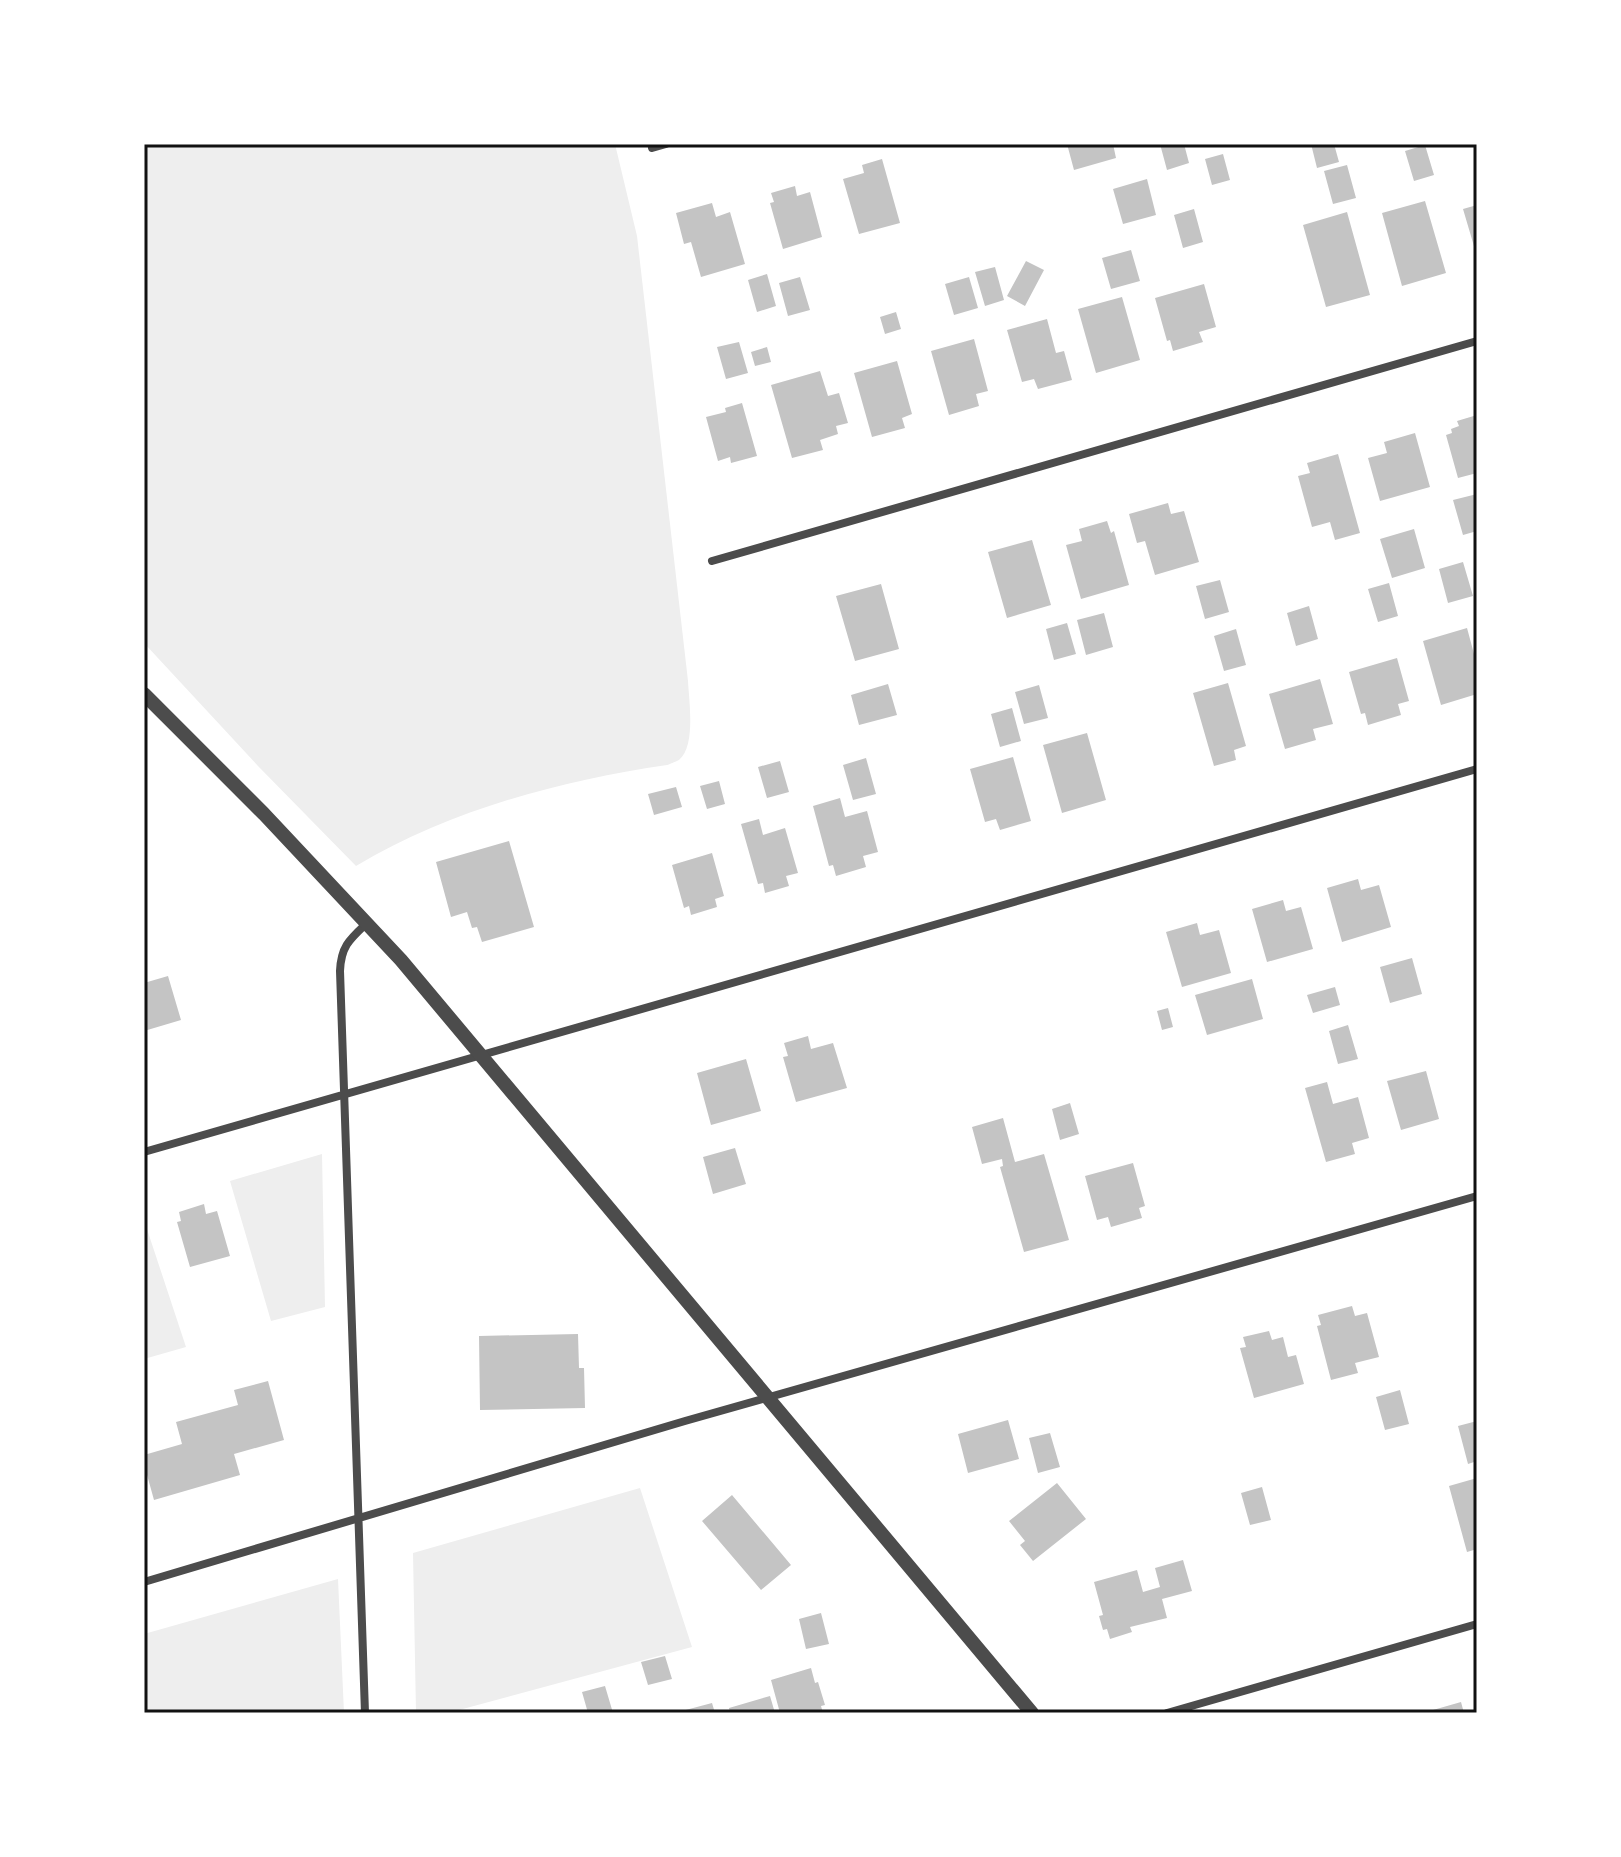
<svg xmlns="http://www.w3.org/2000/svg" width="1621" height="1857" font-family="Bitter,serif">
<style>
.green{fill:#eee}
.building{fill:#c4c4c4}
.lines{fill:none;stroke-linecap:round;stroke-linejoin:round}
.minor{stroke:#4c4c4c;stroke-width:8}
.tertiary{stroke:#4c4c4c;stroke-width:14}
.neatline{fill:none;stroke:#111;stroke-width:3}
</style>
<rect width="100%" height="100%" fill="#fff"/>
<path class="green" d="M144,144h471l22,92 51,445c1,20 8,65 -9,79 -2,1 -11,5 -12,5 -108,16 -217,45 -311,101l-98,-100 -114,-123z
M322,1154l3,153 -54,14 -41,-140z
M144,1220l42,127 -42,12z
M640,1488l52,159 -244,66h-32l-3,-160z
M338,1579l6,134h-200v-79z"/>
<path class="building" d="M1067,144h46l3,14 -42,12z
M1160,144h24l5,19 -22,7z
M1311,144h23l5,18 -22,6z
M1425,145l9,30 -20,6 -9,-30z
M1223,154l7,26 -18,5 -7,-26z
M882,159l18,64 -41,11 -16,-55 21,-6 -2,-8z
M1347,165l9,33 -23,6 -9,-33z
M1147,179l9,36 -33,9 -10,-35z
M795,186l2,10 13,-4 12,45 -39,12 -13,-46 4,-1 -3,-9z
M1425,201l21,72 -44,13 -20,-73z
M712,203l4,14 14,-5 15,52 -44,13 -10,-35 -7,2 -8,-31z
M1477,205v48h-1l-13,-44z
M1194,209l9,33 -20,6 -9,-33z
M1347,212l23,83 -44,12 -23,-82z
M1131,250l9,31 -29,8 -9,-31z
M1026,261l18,9 -19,36 -18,-10z
M995,267l9,33 -19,6 -10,-34z
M767,274l9,32 -19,6 -9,-32z
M800,277l10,33 -22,6 -9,-33z
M969,277l9,31 -24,7 -9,-31z
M1204,284l12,43 -17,5 4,10 -30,9 -3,-11 -3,1 -12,-43z
M1122,297l18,63 -44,13 -18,-64z
M896,312l5,17 -16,5 -5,-17z
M1047,319l9,34 8,-2 8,29 -34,9 -4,-10 -12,3 -15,-52z
M974,339l14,52 -12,3 3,12 -30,9 -18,-64z
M739,342l9,31 -22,6 -9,-32z
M767,347l4,15 -16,4 -4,-14z
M897,361l15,53 -10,4 3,10 -33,9 -18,-64z
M820,371l8,25 11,-3 9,30 -12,3 2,8 -18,6 3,10 -31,8 -21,-73z
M742,403l15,53 -26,7 -1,-6 -12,4 -12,-44 20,-5 -1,-4z
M1477,415v58l-19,5 -12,-43 6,-2 -1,-4 8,-3 -2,-5z
M1415,433l15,54 -50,14 -12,-43 19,-5 -3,-11z
M1338,454l22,79 -25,7 -5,-18 -18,5 -14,-51 12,-3 -3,-10z
M1477,494v37l-14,4 -10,-35z
M1168,503l3,11 13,-3 15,51 -44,13 -10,-34 -8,2 -8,-29z
M1107,521l4,12 3,-2 15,54 -48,14 -15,-54 16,-4 -3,-12z
M1414,529l11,39 -33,10 -12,-39z
M1032,540l19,65 -44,13 -19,-66z
M1463,562l10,34 -25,7 -9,-34z
M1220,580l9,32 -24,7 -9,-33z
M1389,583l9,33 -20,6 -10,-33z
M881,584l18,65 -44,12 -19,-65z
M1309,606l9,33 -22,7 -9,-33z
M1104,613l9,34 -27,8 -9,-35z
M1067,623l9,31 -22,6 -8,-31z
M1467,628l10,37v29l-36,11 -18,-64z
M1236,629l10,36 -22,6 -10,-35z
M1397,658l12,43 -11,3 3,11 -33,10 -3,-12 -4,1 -12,-42z
M1320,679l13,45 -20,5 3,11 -31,9 -16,-55z
M1228,683l18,63 -12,4 2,10 -22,6 -21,-73z
M888,684l9,31 -38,10 -8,-30z
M1039,685l9,33 -24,6 -9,-32z
M1012,708l9,33 -21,6 -9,-33z
M1087,733l19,67 -44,13 -19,-68z
M1013,757l18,64 -31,9 -4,-11 -11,3 -15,-53z
M866,758l10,36 -23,6 -10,-35z
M780,761l9,31 -22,6 -9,-31z
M719,781l6,23 -18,5 -7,-23z
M676,787l6,20 -28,8 -6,-21z
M840,798l5,19 22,-6 11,41 -15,4 3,11 -30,9 -3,-11 -4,1 -16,-60z
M759,819l4,16 22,-7 13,45 -12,3 3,10 -24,7 -2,-10 -5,1 -17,-60z
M509,841l25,86 -52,15 -5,-15 -5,1 -5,-16 -16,5 -15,-55z
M712,853l12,43 -9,3 2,8 -26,8 -2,-9 -5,2 -12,-43z
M1358,879l3,11 18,-5 12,42 -49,15 -15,-54z
M1283,900l3,11 15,-4 12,42 -46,13 -15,-53z
M1197,923l3,12 19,-5 12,43 -49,14 -16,-55z
M1412,958l10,36 -32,9 -10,-36z
M168,976l13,44 -37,11v-48z
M1252,979l11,40 -56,16 -12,-40z
M1335,987l5,18 -27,8 -6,-18z
M1168,1008l5,19 -11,3 -5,-19z
M1348,1025l10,34 -20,5 -9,-33z
M808,1036l3,13 22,-6 14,45 -51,14 -13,-45 5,-1 -4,-13z
M746,1059l15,52 -50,14 -14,-52z
M1426,1071l13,48 -38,11 -14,-49z
M1327,1082l6,22 25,-7 11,41 -17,5 3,11 -29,8 -21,-74z
M1070,1103l9,31 -19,6 -8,-31z
M1003,1118l12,44 29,-8 25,86 -45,12 -24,-85 3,-1 -1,-7 -20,5 -10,-37z
M735,1148l11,36 -33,10 -10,-37z
M1133,1163l12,43 -6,2 3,10 -31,9 -3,-10 -11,3 -12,-44z
M204,1204l2,10 11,-3 13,45 -40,11 -13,-45 4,-1 -2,-9z
M1352,1306l3,10 12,-3 12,44 -24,6 3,10 -27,7 -14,-54 4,-1 -3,-10z
M1269,1331l3,9 11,-3 5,20 8,-2 8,29 -50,14 -14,-50 6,-1 -3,-10z
M578,1334l1,34h5l1,40 -105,2 -1,-74z
M268,1381l16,59 -50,14 6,21 -86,25 -10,-36v-9l38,-11 -6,-22 62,-17 -4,-15z
M1400,1390l9,34 -24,6 -9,-33z
M1008,1420l11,39 -51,14 -10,-39z
M1477,1421v40l-9,3 -10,-38z
M1050,1433l10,34 -22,6 -9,-35z
M1477,1478v71l-10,3 -18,-66z
M1057,1483l29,36 -53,42 -13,-16 5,-4 -16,-20z
M1262,1487l9,33 -21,5 -9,-32z
M732,1495l59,70 -30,25 -59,-69z
M1183,1560l9,31 -30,8 5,19 -37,9 2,5 -22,7 -3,-10 -4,1 -4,-14 4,-1 -9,-33 43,-12 6,22 17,-5 -5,-19z
M821,1613l8,31 -23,5 -7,-30z
M665,1656l7,23 -24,6 -7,-23z
M811,1668l4,15 3,-1 7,23 -4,1 2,7h-43l-9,-33z
M605,1686l8,27h-25l-6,-21z
M770,1696l5,17h-45l-1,-5z
M1461,1702l3,11h-38v-1z
M712,1703l3,10h-37v-1z"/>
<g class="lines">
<path class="minor" d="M652,148l14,-4
M712,561l765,-220
M144,1152l1333,-383
M144,1582l541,-161 792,-225
M365,1713l-25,-742c1,-25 10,-32 27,-48
M1167,1713l310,-89"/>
<path class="tertiary" d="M144,694l120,120 137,146 631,753"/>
</g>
<rect width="1621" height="1857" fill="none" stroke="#ffffff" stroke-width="292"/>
<rect x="146" y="146" width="1329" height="1565" class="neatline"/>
</svg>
